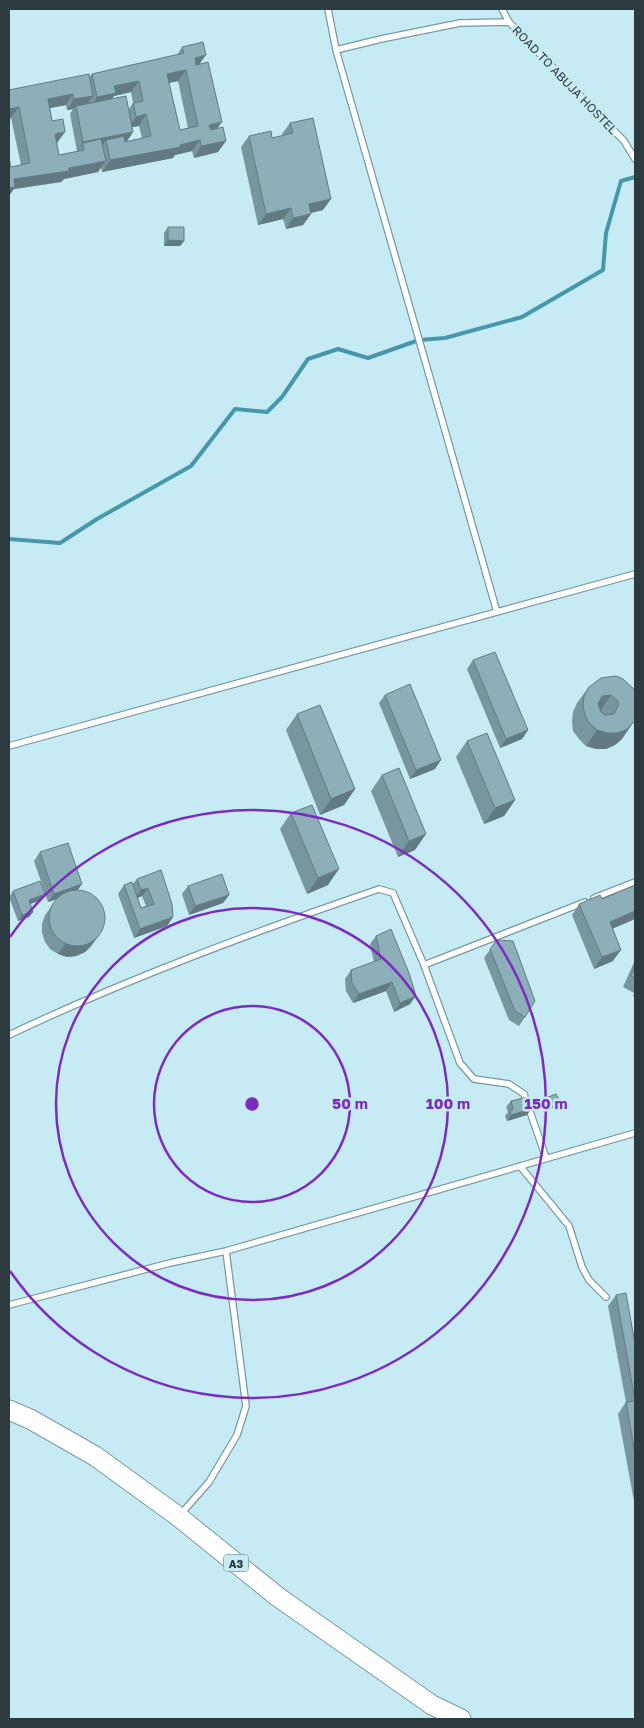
<svg xmlns="http://www.w3.org/2000/svg" width="644" height="1728" font-family="'Golos Text',sans-serif">
<style>
.lines{fill:none;stroke-linecap:round;stroke-linejoin:round}
.stream{stroke:#4697ab;stroke-width:4}
.service-casing{stroke:#789aa4;stroke-width:8}
.trunk-casing{stroke:#789aa4;stroke-width:21}
.service{stroke:#fff;stroke-width:5.5}
.trunk{stroke:#fff;stroke-width:19}
.wall{fill:#78969f;fill-rule:evenodd}
.shaded-wall{fill:#627a82}
.building{fill:#8cafb9;stroke:#627a82;fill-rule:evenodd}
.ring{fill:none;stroke:#7b2cbf;stroke-width:2.5}
.labels{text-anchor:middle;dominant-baseline:central;stroke-width:5;stroke-linejoin:round;paint-order:stroke}
.shield{fill:#c7ebf5;stroke:#5b7076;stroke-width:1}
.shield-label{font-size:11px;font-weight:bold;fill:#2d3b3f}
.street-label{font-size:12px;fill:#2d3b3f;stroke:#c7ebf5}
.centre{fill:#7b2cbf;stroke:#c7ebf5;stroke-width:2.5}
.ring-label{font-size:15px;text-anchor:middle;font-weight:bold;fill:#7b2cbf;stroke:#c7ebf5;stroke-width:5;stroke-linejoin:round;paint-order:stroke}
</style>
<rect width="100%" height="100%" fill="#c7ebf5"/>
<g class="lines">
<path class="stream" d="M9,539l51,4 37,-24 94,-53 44,-57 32,3 15,-15 26,-38 30,-10 30,9 51,-18 26,-2 77,-21 81,-47 3,-37 15,-52 14,-4"/>
<g class="service-casing">
<path id="service" d="M328,9l8,41 161,562
M502,9l7,13
M336,50l45,-11 79,-16 49,-1 115,119 11,18
M9,746l626,-172
M594,898l41,-16
M424,965l161,-63
M9,1035c120,-57 245,-103 370,-146l14,4 31,72 36,98 14,16 35,5 15,10 22,64
M520,1166l49,60 13,41 7,13 17,17
M9,1305l161,-42 56,-12 409,-118
M180,1515l29,-33 28,-47 9,-29 -20,-155"/>
</g>
<g class="trunk-casing">
<path id="trunk" d="M9,1410l21,9 65,37 84,61 99,80 154,108 29,14"/>
</g>
<use href="#service" class="service"/>
<use href="#trunk" class="trunk"/>
</g>
<path class="wall" d="M182,47l18,17 17,65 1,23 -24,6 -2,-7 -17,4 -2,3 -71,14 -1,-5 -3,5 -34,7 -3,3 -47,7 -3,-22 10,-2 -10,-47 -2,-28 80,-12 3,-4 85,-19zM178,81l10,47 -8,2 -11,-47zM131,92l2,11 -4,6 -17,-10 2,-3zM66,105l1,5 6,-1 -3,5 7,37v1l-18,3 -9,-47zM139,126l3,12 -17,4v-1h2l6,-9 -1,-5z
M290,123l33,87 -12,3 -8,12 -17,4 -3,-10 -25,6 -17,-78 8,-11 23,2 11,-2 -1,-2z
M168,227l16,14 -4,5h-16v-13z
M473,660l55,70 -6,9 -22,9 -33,-79z
M616,676l6,63 -7,6 -9,4h-10l-10,-3 -7,-7 -6,-8 -1,-9 1,-10 4,-9 12,-16z
M385,695l50,74 -25,10 -31,-76z
M297,714l58,75 -11,16 -24,10 -34,-85z
M467,741l48,59 -11,16 -20,8 -28,-67z
M382,775l33,75 -17,7 -27,-66z
M291,813l37,72 -21,9 -27,-65z
M40,852l38,38 21,45 -8,11 -6,6 -9,4 -9,1 -9,-3 -8,-5 -5,-7 -3,-9v-9l3,-9 12,-16 -9,3 -14,-41z
M161,870l12,47 -6,9 -33,12 -16,-44 6,-9h8l5,-6zM142,896l4,10 -5,2 -4,-10z
M635,885v34l-23,10 1,32 -19,8 -22,-54 7,-11 23,-5z
M188,886l41,9 -6,8 -34,12 -7,-21z
M13,891l28,9 -11,4 3,8 -4,5 -11,4 -9,-24z
M376,936l34,68 -16,8 -8,-21 -33,12 -7,-12 -1,-12 6,-9 23,-8 -4,-18z
M497,940l28,77 -6,9 -10,-6 -25,-62z
M635,960v37l-2,-1 1,-3 -11,-6z
M543,1099l17,4 -2,3 -13,5 -4,-9z
M511,1101l20,8 -4,6 -20,6 -2,-5 3,-4 -2,-5z
M616,1295l19,49v163l-17,-93 8,-12 -18,-96z"/>
<path class="shaded-wall" d="M206,55l-8,11 -11,3 8,-11z
M186,70l-8,11 -19,4 8,-11z
M139,81l-8,11 -17,4 -6,8 -18,4 7,-11 17,-11z
M73,94l-7,11 -26,5 8,-11z
M93,96l-8,11 -9,-1 -3,3 -6,1 7,-11z
M19,107l-8,11 -2,1v-10z
M146,114l-7,12 -11,2 8,-11z
M222,122l-8,11 -12,3 7,-11z
M65,132l-8,11 -10,2 8,-11z
M133,132l-6,9 -20,4 -1,-5 -4,6 -19,-3 -6,8 6,-9z
M200,140l-8,11 -17,4 -2,3 -71,14 8,-12z
M226,141l-8,11 -24,6 7,-12z
M106,161l-8,11 -34,7 -3,3 -47,7 -5,7v-9l5,-8z
M331,199l-8,11 -22,5 8,-11z
M291,208l-8,11 -25,6 8,-11z
M311,214l-8,11 -17,4 7,-11z
M168,240l16,1 -4,5h-16z
M611,695l-11,16 -9,1 11,-16z
M633,723l-11,16 -7,6 -9,4h-10l-10,-3 11,-16z
M528,730l-6,9 -22,9 6,-9z
M441,760l-6,9 -25,10 6,-9z
M355,789l-11,16 -24,10 11,-16z
M515,800l-11,16 -20,8 11,-16z
M426,834l-11,16 -17,7 11,-16z
M339,869l-11,16 -21,9 11,-16z
M82,884l-6,9 -28,9 6,-8z
M148,888l-6,8 -7,3 6,-9z
M45,894l-4,6 -16,6 4,-6z
M229,895l-6,8 -34,12 6,-9z
M635,911v8l-33,14 8,-11z
M33,912l-4,5 -11,4 4,-6z
M173,917l-6,9 -33,12 6,-9z
M99,935l-8,11 -6,6 -9,4 -9,1 -9,-3 8,-11z
M621,950l-8,11 -19,8 8,-12z
M392,982l-6,9 -33,12 6,-9z
M416,996l-6,8 -16,8 6,-9z
M560,1103l-2,3 -13,5 2,-3z
M531,1109l-4,6 -20,6 4,-6z"/>
<path class="building" d="M203,42l3,13 -11,3 1,7 12,-3 14,60 -13,3 2,5 12,-3 3,14 -25,5 -1,-6 -20,5 1,2 -71,13 -4,-20 18,-4 1,6 26,-6 -5,-22 -10,3 -3,-14 10,-2 -4,-20 -25,5 2,7 -19,4 -5,-23 92,-21 -2,-6zM186,70l12,56 -18,4 -13,-56z
M89,74l4,22 -19,3 -1,-5 -25,5 4,22 11,-2 2,13 -10,2 4,21 25,-5 -1,-7 18,-4 5,22 -37,7v3l-55,8 1,8 -6,1v-30l2,9 19,-4 -11,-56 -10,2v-19z
M126,96l7,36 -50,10 -7,-36z
M313,118l18,81 -22,5 2,10 -18,4 -2,-10 -25,6 -17,-78 22,-5 1,7 21,-5 -3,-10z
M168,227h16v14l-16,-1z
M495,652l33,78 -22,9 -33,-79z
M616,676l7,3 12,11v30l-2,3 -7,7 -9,3h-10l-10,-3 -7,-6 -5,-9 -2,-9 1,-10 5,-9 12,-9zM611,695l7,6v5l-4,8 -9,1 -4,-3 -3,-8 4,-8z
M410,684l31,76 -25,10 -31,-75z
M320,705l35,84 -24,10 -34,-85z
M487,733l28,67 -20,8 -28,-67z
M399,768l27,66 -17,7 -27,-66z
M312,805l27,64 -21,9 -27,-65z
M68,843l14,41 -28,10 -14,-42z
M161,870l11,34 1,13 -33,12 -16,-44 8,-3 9,26 13,-4 -6,-16 -7,2 -4,-11z
M222,874l7,21 -34,11 -7,-20z
M40,881l5,13 -16,6 4,12 -11,3 -9,-24z
M635,885v26l-25,11 11,28 -19,7 -23,-53 21,-9 2,4z
M49 918a28 28 0 1 1 56 0a28 28 0 1 1-56 0Z
M391,929l18,44 7,23 -16,7 -8,-21 -33,12 -7,-11 -1,-13 30,-11 -5,-23z
M497,940l16,1 22,60 -10,16 -10,-6 -25,-62z
M635,966v12l-4,-2z
M556,1094l4,9 -13,5 -4,-9z
M528,1097l3,12 -20,6 -1,-5 3,-1 -2,-8z
M626,1293l9,51v56l-19,-105z
M635,1401v53l-9,-52z"/>
<g class="ring">
<circle cx="252" cy="1104" r="98"/>
<circle cx="252" cy="1104" r="196"/>
<path d="M10 937A294 294 0 1 1 10 1271"/>
</g>
<g class="labels">
<rect class="shield" x="223.5" y="1554.5" width="25" height="17" rx="4"/>
<g class="shield-label">
<text x="236" y="1563">A3</text>
</g>
<g class="street-label">
<text transform="translate(565 80) rotate(46)">ROAD TO ABUJA HOSTEL</text>
</g>
</g>
<circle cx="252" cy="1104" r="8" class="centre"/>
<g class="ring-label">
<text x="350" y="1109">50 m</text>
<text x="448" y="1109">100 m</text>
<text x="546" y="1109">150 m</text>
</g>
<rect width="644" height="1728" fill="none" stroke="#2d3b3f" stroke-width="20"/>
</svg>
